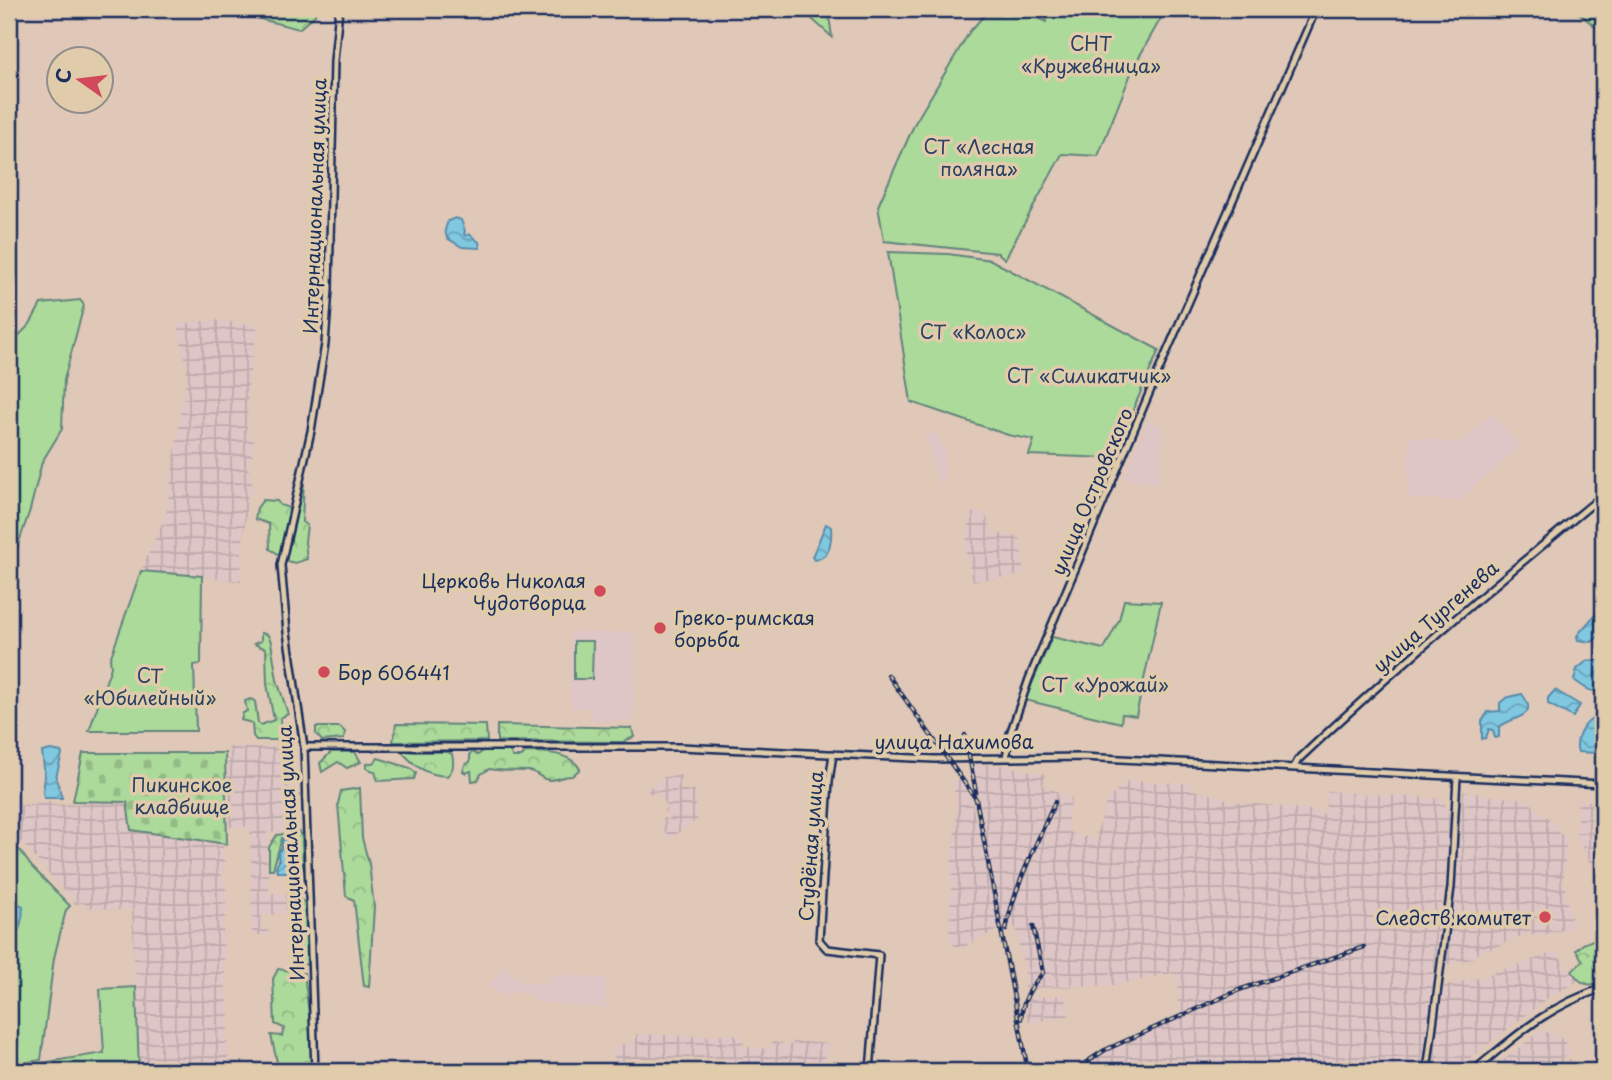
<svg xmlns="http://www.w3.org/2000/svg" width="1612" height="1080" font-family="'Playpen Sans',sans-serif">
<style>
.built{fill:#dec5c6}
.industrial{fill:url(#industrial-grid)}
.green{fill:#abda9a;stroke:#63847c;stroke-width:2}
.forest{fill:url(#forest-crowns);stroke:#63847c;stroke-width:2}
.cemetery{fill:url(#cemetery-stones);stroke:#63847c;stroke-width:2}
.water{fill:url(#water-waves);stroke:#588bac;stroke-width:2}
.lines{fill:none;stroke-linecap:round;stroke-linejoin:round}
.secondary-casing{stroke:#1b2f5e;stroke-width:10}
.secondary{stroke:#e0cbaa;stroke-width:5}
.rail-casing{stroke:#1b2f5e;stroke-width:4.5}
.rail{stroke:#e0cbaa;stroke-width:2;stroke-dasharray:5;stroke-linecap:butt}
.poi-dot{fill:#d1495b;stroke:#e0cbaa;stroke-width:2.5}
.labels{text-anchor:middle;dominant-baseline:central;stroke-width:7;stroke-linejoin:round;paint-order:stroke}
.park-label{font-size:19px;fill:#294064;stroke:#e0cbaa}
.street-label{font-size:19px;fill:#1b2f5e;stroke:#e0cbaa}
.poi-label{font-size:19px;fill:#1b2f5e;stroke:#e0cbaa;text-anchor:end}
</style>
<defs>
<pattern id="industrial-grid" width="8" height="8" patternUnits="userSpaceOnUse" patternTransform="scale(1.75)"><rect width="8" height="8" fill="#dec5c6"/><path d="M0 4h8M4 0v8" fill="none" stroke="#beaaac"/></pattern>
<pattern id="forest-crowns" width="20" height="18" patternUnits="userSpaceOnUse" patternTransform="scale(1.75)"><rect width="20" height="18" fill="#abda9a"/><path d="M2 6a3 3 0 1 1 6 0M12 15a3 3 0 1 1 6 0" fill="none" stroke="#93bb87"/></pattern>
<pattern id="cemetery-stones" width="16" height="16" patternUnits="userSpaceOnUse" patternTransform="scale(1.75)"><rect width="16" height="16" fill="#abda9a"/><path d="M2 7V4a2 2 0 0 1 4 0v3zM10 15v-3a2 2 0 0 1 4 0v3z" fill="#93bb87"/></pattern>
<pattern id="water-waves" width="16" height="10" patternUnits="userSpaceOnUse" patternTransform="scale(1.75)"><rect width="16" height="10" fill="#80c8e0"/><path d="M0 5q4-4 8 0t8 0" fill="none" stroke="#68a3b9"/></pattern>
</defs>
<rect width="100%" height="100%" fill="#dfc8b7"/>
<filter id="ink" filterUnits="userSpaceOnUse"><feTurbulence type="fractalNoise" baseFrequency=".0143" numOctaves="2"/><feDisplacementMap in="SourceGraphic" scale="14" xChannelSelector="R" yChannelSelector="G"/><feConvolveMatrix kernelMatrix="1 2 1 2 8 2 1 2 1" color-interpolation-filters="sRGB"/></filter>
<g filter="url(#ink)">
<path class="built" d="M1492,414l28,33 -63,54 -50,-3 3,-61 51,6z
M1147,420l16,8 -5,56 -34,-6z
M924,432l16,3v9l5,2v38h-6z
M571,632l64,1 -1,88h-43v-13h-21z
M503,967l20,16h26l1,-9 56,4v30l-72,-6v-7l-24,-4 -6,7 -15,-13z"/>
<path class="industrial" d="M215,320l43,6 -10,59 -1,41 3,14h4l-2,19h-6l9,35h-7l-6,58 -1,30 -40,-6 -60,-5 25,-57 21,-145 -10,-45z
M984,512l9,21 27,4 4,38 -51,6 -8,-30 6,-38z
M229,747h62l4,82 -6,3h-22l2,61 30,1 -8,17 -9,3 -20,1v12l8,5 -2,3h-16l-2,-102 -3,-6h-17l-3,-60z
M971,764l29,1 45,9 -2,11 29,13 -5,25 4,10 24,6 12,-39 21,-19 63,2 1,7 31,7 5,4 94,10 1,4 2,-1 2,-23 115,8 8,15 -2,39 -25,218h-350l32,-21 74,-34 -2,-34 -5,-9 -57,12 -90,3 1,-10 -11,-51h-12l-37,19 -10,1 -7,-6 3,-85 6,-52 -6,-21 9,-4 9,13 6,30 8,-2z
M681,775l1,15h13l2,30 -30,20v-6l-9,-11 7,-5 2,2 3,-1 -6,-9 3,-3 -11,-16 -6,3 -3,-5 17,-12z
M1463,791l38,6 23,1 33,27 2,9 8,1 -3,41 -3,4 5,7 -1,7 8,29 -1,4 -34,10 -9,-3 -53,20 -1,4 -30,7z
M1578,800l25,2v85l-27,-51z
M52,801v4l26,-1 1,-2 47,1 4,28 93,14 3,24 -5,1 1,9 4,4 1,27 -4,18 3,68h2l1,33 -3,1 3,41h-90l-7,-161 -43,-2 -6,-5 -8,1 -66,-76v-21z
M1556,952l22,29 -30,17 -95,73h-22l11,-82 4,-4 35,-8z
M1064,995l6,20 -39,8 -3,-2 -3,-17 4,-1 -1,-5z
M1540,1031l18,4 14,16 -10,8 5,7 -4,3 1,2h-74z
M636,1034l66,2 38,-2 5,13 26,2 2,-7 19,3 1,-4 37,3v7h-4l-1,20h-101l-1,-13h-82l-3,3 -1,-3h-12l-1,13h-10v-26l22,-1z"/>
<path class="green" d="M801,9h27l4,28z
M990,9h32l24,13 2,-13h118l-32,57 -36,90 -36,-2 -57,105 -7,-6 -114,-12 -6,-35 37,-83 55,-92z
M1574,9h29v24z
M888,252l60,2 43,6 168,90 -47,108 -83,-3 5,-15 -26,-5 -97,-33z
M80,300l4,5 -20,75 -2,49 -20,33 -12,48 -21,61v-225l21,-22 11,-20z
M141,571l61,5 -1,88 -7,1 2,66h-107l22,-64 -1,-8z
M1124,600l37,2 -25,114 -14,-2 -1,9 -96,-23 27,-63 52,12 15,-29z
M574,641h19l-1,38h-18z
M9,836l23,31 38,39 -4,4 -12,48 -13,102 -32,5z
M136,987l3,84h-130v-3l95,-15 -4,-64z"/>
<path class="forest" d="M220,9h96l-1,6 -16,14z
M304,480l-2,42 5,3 -2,17 2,17 -12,4 -9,-2z
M263,500l14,1 3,4 12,4 -12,46 -10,-6 -1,-25 -14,-5 2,-11z
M261,633l7,2 3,7 6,38 11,34 -8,4 1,12 7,3 -5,7h-27l-3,-4 -1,-13 -11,-3 2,-7 4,-2 -2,-10 5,-2 5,2 3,22 3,2 13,-5 -7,-36 -1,-35 -12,-5 7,-3z
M396,724l90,1 1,16 -94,1z
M497,725l135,3 2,9 -11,5 -126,-1z
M316,727h24l5,5 -1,7 -22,2 -6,-7z
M400,750l13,2h35l4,2c2,9 2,16 -5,22 -23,-1 -34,-12 -47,-26z
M484,750h25l4,7h9l3,-5c18,0 46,0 55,17l-8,7c-11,0 -14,4 -22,4 -9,0 -12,-8 -21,-9 -14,-1 -25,1 -40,-2l-8,5 -3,6 -6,1 -1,-10 -5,2 -3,-2 2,-6 5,-3v-8l2,-2 6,3z
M331,752h24l6,10 -14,6 -9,-6 -16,10 -2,-9z
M378,758l32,10 6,5 -2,6 -36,2 -3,-9 -8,-4v-4l8,-2z
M360,788l2,50 7,26 5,43 -5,80 -5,-1 -10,-86 -8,-4 -8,-92 3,-13z
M299,832l3,6 1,31 -9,3 -4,-32 -8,-2 -9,31h-4v-22l8,-12z
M301,900l4,3 2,62 -4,-1c-9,-18 -8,-44 -4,-63z
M1600,937l3,3v42c-15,5 -22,3 -31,-11l11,-10 -7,-11 7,-6z
M278,969l26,4 7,57 1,41h-33l-8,-36 11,1 2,-8 -9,-4 -2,-45z"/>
<path class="cemetery" d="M83,753h142l2,91 -96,-14 -4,-28 -54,-1z"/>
<path class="water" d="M455,218l6,2 4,11 -1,3 2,2 3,-2 10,8 1,6 -18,-1 -15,-9 -2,-8 3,-9z
M826,524l5,3c1,14 -1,31 -17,33l-2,-3z
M1603,606v27l-11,9 -14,-2 -1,-4 3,-4z
M1587,661h16v28c-11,6 -19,-2 -29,-9l3,-11z
M1555,690l25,15 -7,12 -25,-13v-6z
M1522,694c18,24 -7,21 -23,33v10l-4,1 -2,-8 -4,-1 -3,9 -4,1v-18l6,-9 12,-1v-8l6,-5z
M1592,719h11v32l-6,2 -19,-1c-4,-12 4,-26 14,-33z
M51,750l10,2 1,2 -6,23 6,21h-17l-2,-5 2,-17 -3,-24z
M287,839l2,30 -2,3h-10l-1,-5 3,-6 -1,-9 4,-4v-8z
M16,903l7,3c0,12 -3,29 -13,35l-1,-10 4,-26z"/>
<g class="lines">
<g class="secondary-casing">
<path id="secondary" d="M304,747h376l255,12 147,-2 521,27
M833,754l-4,27 -10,159 8,9 52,6 -9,116
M1006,758l4,-24 19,-55 130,-309 157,-361
M1294,767l4,-7c98,-93 201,-179 305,-265
M315,1071l-11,-324 -17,-115 -6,-67 30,-134 14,-87 4,-55 5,-228 5,-52
M1427,1071l24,-184 6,-110
M1473,1071c44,-36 75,-65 130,-83"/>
</g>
<use href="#secondary" class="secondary"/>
<g class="rail-casing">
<path id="rail" d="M888,675l88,124 52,272
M965,735l11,57
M1006,930c8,-44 31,-87 49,-128
M1021,1019c1,-18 10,-33 22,-46l-10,-47
M1073,1071l32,-21 134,-60 125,-43"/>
</g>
<use href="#rail" class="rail"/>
</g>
</g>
<g class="poi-dot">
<circle cx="600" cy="591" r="7"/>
<circle cx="660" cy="628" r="7"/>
<circle cx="324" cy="672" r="7"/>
<circle cx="1545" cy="917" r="7"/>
</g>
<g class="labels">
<g class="park-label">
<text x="1091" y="43">СНТ<tspan x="1091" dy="22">«Кружевница»</tspan></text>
<text x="979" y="146">СТ «Лесная<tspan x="979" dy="22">поляна»</tspan></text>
<text x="973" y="331">СТ «Колос»</text>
<text x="1089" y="375">СТ «Силикатчик»</text>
<text x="150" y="675">СТ<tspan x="150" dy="22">«Юбилейный»</tspan></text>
<text x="1105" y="684">СТ «Урожай»</text>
<text x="182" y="784">Пикинское<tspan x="182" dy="22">кладбище</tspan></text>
</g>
<g class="street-label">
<text transform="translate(314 206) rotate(-88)">Интернациональная улица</text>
<text transform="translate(1091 491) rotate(-67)">улица Островского</text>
<text transform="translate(1435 616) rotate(-41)">улица Тургенева</text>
<text x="954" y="741">улица Нахимова</text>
<text transform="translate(810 846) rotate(-86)">Студёная улица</text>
<text transform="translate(290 853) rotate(-93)">Интернациональная улица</text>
</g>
<g class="poi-label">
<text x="586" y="580">Церковь Николая<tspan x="586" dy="22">Чудотворца</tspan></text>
<text x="674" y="617" text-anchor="start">Греко-римская<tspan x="674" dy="22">борьба</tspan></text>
<text x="338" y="672" text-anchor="start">Бор 606441</text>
<text x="1531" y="917">Следств.комитет</text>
</g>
</g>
<rect width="1612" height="1080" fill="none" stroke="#e0cbaa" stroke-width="35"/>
<rect x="18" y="18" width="1577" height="1045" fill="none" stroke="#1b2f5e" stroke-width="2.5" filter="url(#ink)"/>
<g transform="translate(80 80) rotate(284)"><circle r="33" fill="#e0cbaa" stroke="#918d8c" stroke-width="2"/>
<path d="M0-5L12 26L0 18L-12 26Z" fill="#d1495b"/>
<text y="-10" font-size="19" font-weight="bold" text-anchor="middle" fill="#1b2f5e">С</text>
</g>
</svg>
